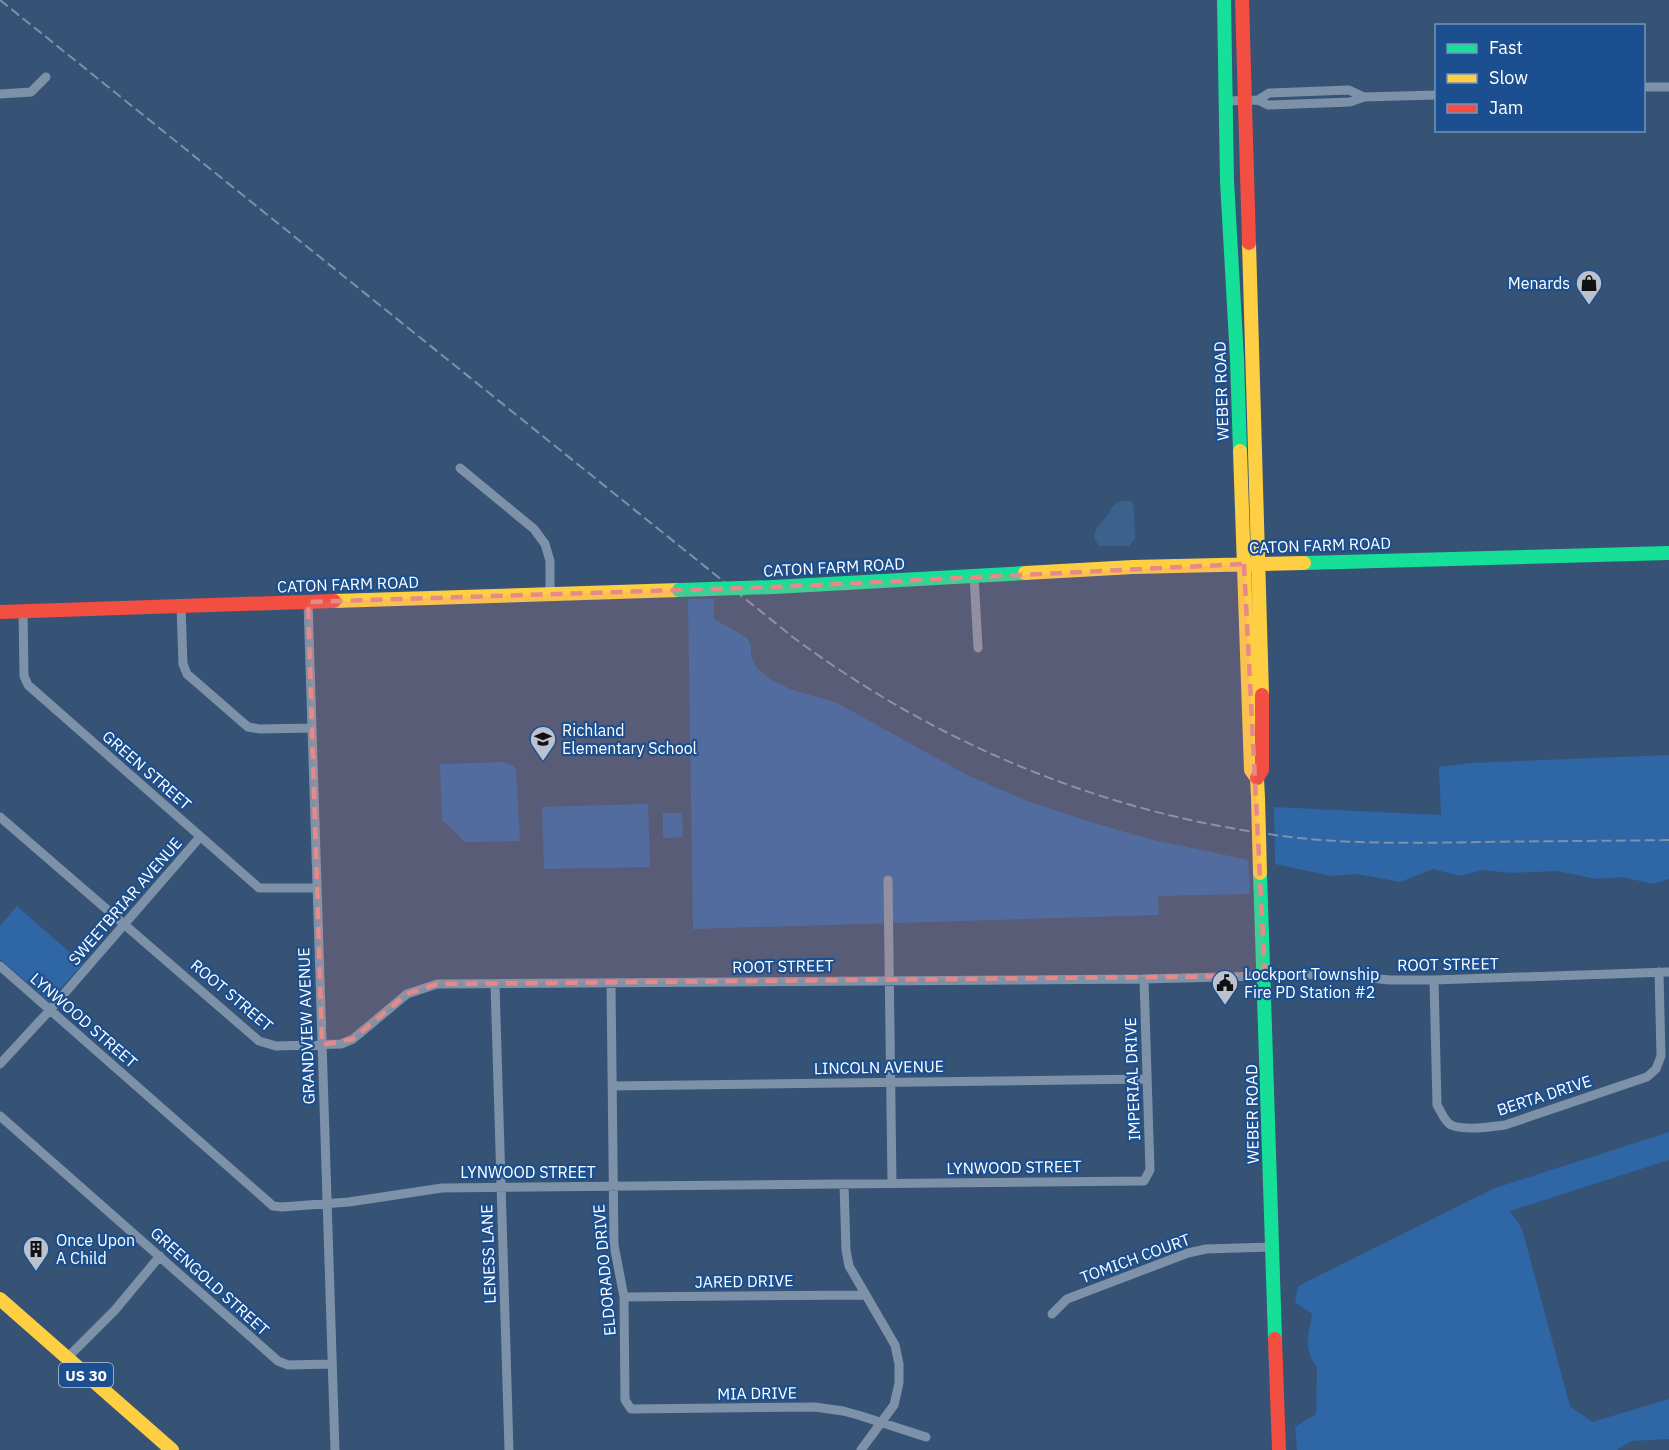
<svg xmlns="http://www.w3.org/2000/svg" width="1669" height="1450" font-family="'IBM Plex Sans',sans-serif">
<style>
.green{fill:#2f66a5}
.water{fill:#3b618d}
.lines{fill:none;stroke-linecap:round;stroke-linejoin:round}
.street{stroke:#7d92a8;stroke-width:9}
.fast{stroke:#16e098;stroke-width:14}
.slow{stroke:#ffcf43;stroke-width:14}
.jam{stroke:#f24e42;stroke-width:14}
.rail{stroke:#7e92a7;stroke-width:2;stroke-dasharray:10 4.5;stroke-linecap:butt}
.fast-bridge{stroke:#16e098;stroke-width:14}
.slow-bridge{stroke:#ffcf43;stroke-width:14}
.marked{fill:#e88989;fill-opacity:0.2;stroke:#e88989;stroke-width:4.5;stroke-dasharray:12 8;stroke-linejoin:round}
.labels{text-anchor:middle;dominant-baseline:central;stroke-width:4.5;stroke-linejoin:round;paint-order:stroke}
.shield{fill:#1b4f8f;stroke:#bbcadd;stroke-width:1.5}
.shield-label{font-size:15px;font-weight:bold;fill:#fff}
.poi-label{font-size:16px;fill:#fff;stroke:#1b4f8f;text-anchor:start}
.street-label{font-size:16px;fill:#fff;stroke:#1b4f8f}
</style>
<rect width="100%" height="100%" fill="#365274"/>
<path class="green" d="M688,599h26v20l33,19 4,8v10l6,12 13,11 20,10 47,14 130,72 60,26 67,22 55,16 99,21 2,34 -92,2 1,19 -466,14z
M1669,755v124l-16,5 -31,-7 -25,2 -41,-8 -44,2 -29,-3 -23,6 -27,-7 -33,13 -43,-8 -26,2 -56,-12 -1,-57 167,8 -2,-48 32,-4z
M505,762l8,4 3,4 4,71 -55,1 -23,-22 -2,-56z
M648,804l2,63 -106,2 -2,-62z
M663,813h19l1,24 -20,1z
M17,906l66,58 -34,37 -49,-42v-33z
M1669,1132v28l-159,51 12,18 48,177 22,16 77,-23v40l-37,2 -15,9h-320l-2,-23 21,-13 1,-47c-15,-19 -8,-32 -5,-53l-17,-12 3,-16 197,-98z"/>
<path class="water" d="M1123,501h8l3,6 1,32 -6,7h-30l-5,-8c1,-12 6,-12 12,-21 6,-8 7,-14 17,-16z"/>
<g class="lines">
<path class="street" d="M1644,87h25
M0,94l31,-2 15,-15
M1258,100l10,5 82,-3 14,-5 72,-2
M1226,101l32,-1 11,-7 80,-3 15,7
M460,468l74,61 11,15 5,17v33
M974,575l4,73
M308,602l27,848
M181,606l2,58 4,10 61,53 12,2 52,-1
M23,611l1,65 4,9 231,203h58
M0,817l259,224 17,5 65,-2 12,-5 54,-45 30,-10 707,-5 190,-5 55,6h45l235,-8
M888,880l4,303
M0,966l273,240 9,1 67,-5 93,-14 702,-7 6,-11 -6,-191
M1434,980l3,125c4,6 7,16 14,20 13,6 41,2 54,0l142,-48 9,-8 5,-13 -2,-84
M611,983l3,262 10,52 1,103 6,9 184,-2 28,4 15,4 68,22
M495,984l14,466
M0,1064l50,-54 150,-173
M612,1086l535,-7
M0,1116l278,245 10,4 44,-1
M844,1184l2,66 3,16 46,79 4,19v19l-5,22 -33,45
M624,1297l241,-2
M1052,1314l15,-15 121,-46 18,-4 66,-2
M67,1358l48,-48 45,-54"/>
<path class="fast" d="M1224,0l3,181 10,178 3,92
M1304,563l365,-10
M774,587l251,-14
M1260,873l15,466"/>
<path class="slow" d="M1249,243l13,452
M1240,451l11,319 6,8 1,20
M1025,573l108,-6 171,-4
M334,601l345,-11
M0,1299l172,151"/>
<path class="jam" d="M1242,0l7,243
M0,612l334,-11
M1257,778l5,-8v-75
M1275,1339l4,111"/>
<path class="rail" d="M0,0l794,638c152,112 326,182 515,201 56,5 114,4 170,3 64,-1 127,-1 190,-2"/>
<path class="fast-bridge" d="M679,590l95,-3"/>
<path class="slow-bridge" d="M1258,798l2,75"/>
</g>
<path class="marked" d="M1244,564l21,412 -828,8 -30,10 -54,45 -31,6 -14,-443 466,-15z"/>
<defs>
<g id="shop-pin" transform="scale(1.35)"><path d="M0 17L-7.5 6A9.5 9.5 0 1 1 7.5 6Z" fill="#b9c2ce" stroke="#1b4f8f"/><path d="M-5-2.5h2.3a2.7 3.5 0 0 1 5.4 0H5L5.5 6h-11ZM-1.5-2.5h3a1.5 2.3 0 0 0-3 0Z" fill="#111"/></g>
<g id="school-pin" transform="scale(1.35)"><path d="M0 17L-7.5 6A9.5 9.5 0 1 1 7.5 6Z" fill="#b9c2ce" stroke="#1b4f8f"/><path d="M0-5L7-2L0 1L-7-2ZM-4 1L0 2.5L4 1V4Q0 6-4 4Z" fill="#111"/></g>
<g id="civic-pin" transform="scale(1.35)"><path d="M0 17L-7.5 6A9.5 9.5 0 1 1 7.5 6Z" fill="#b9c2ce" stroke="#1b4f8f"/><path d="M-.6-6.5H3V-4.5H.6V-3L4-1V1h2V6H-6V1h2V-1L-.6-3ZM-1.2 2.5V6h2.4V2.5Z" fill="#111"/></g>
<g id="building-pin" transform="scale(1.35)"><path d="M0 17L-7.5 6A9.5 9.5 0 1 1 7.5 6Z" fill="#b9c2ce" stroke="#1b4f8f"/><path d="M-4-6H4V6H1V3H-1V6H-4ZM-2.5-4.3h1.7v1.8h-1.7ZM.8-4.3h1.7v1.8H.8ZM-2.5-1h1.7V.8h-1.7ZM.8-1h1.7V.8H.8Z" fill="#111"/></g>
</defs>
<g fill-rule="evenodd">
<use href="#shop-pin" x="1589" y="283"/>
<use href="#school-pin" x="543" y="739"/>
<use href="#civic-pin" x="1225" y="983"/>
<use href="#building-pin" x="36" y="1249"/>
</g>
<g class="labels">
<rect class="shield" x="59" y="1363" width="54" height="24" rx="4.5"/>
<g class="shield-label">
<text x="86" y="1375">US 30</text>
</g>
<g class="poi-label">
<text x="1570" y="283" text-anchor="end">Menards</text>
<text x="562" y="730">Richland<tspan x="562" dy="18">Elementary School</tspan></text>
<text x="1244" y="974">Lockport Township<tspan x="1244" dy="18">Fire PD Station #2</tspan></text>
<text x="56" y="1240">Once Upon<tspan x="56" dy="18">A Child</tspan></text>
</g>
<g class="street-label">
<text transform="translate(1221 391) rotate(-92)">WEBER ROAD</text>
<text transform="translate(1320 545) rotate(-2)">CATON FARM ROAD</text>
<text transform="translate(834 567) rotate(-3)">CATON FARM ROAD</text>
<text transform="translate(348 584) rotate(-2)">CATON FARM ROAD</text>
<text transform="translate(147 770) rotate(41)">GREEN STREET</text>
<text transform="translate(125 901) rotate(-49)">SWEETBRIAR AVENUE</text>
<text transform="translate(1448 964) rotate(-1)">ROOT STREET</text>
<text transform="translate(783 966) rotate(-1)">ROOT STREET</text>
<text transform="translate(232 995) rotate(40)">ROOT STREET</text>
<text transform="translate(84 1020) rotate(41)">LYNWOOD STREET</text>
<text transform="translate(306 1026) rotate(-92)">GRANDVIEW AVENUE</text>
<text transform="translate(879 1067) rotate(-1)">LINCOLN AVENUE</text>
<text transform="translate(1132 1079) rotate(-92)">IMPERIAL DRIVE</text>
<text transform="translate(1544 1095) rotate(-18)">BERTA DRIVE</text>
<text transform="translate(1252 1114) rotate(-91)">WEBER ROAD</text>
<text transform="translate(1014 1167) rotate(-1)">LYNWOOD STREET</text>
<text x="528" y="1172">LYNWOOD STREET</text>
<text transform="translate(488 1254) rotate(-92)">LENESS LANE</text>
<text transform="translate(1135 1258) rotate(-20)">TOMICH COURT</text>
<text transform="translate(604 1270) rotate(-95)">ELDORADO DRIVE</text>
<text transform="translate(210 1281) rotate(42)">GREENGOLD STREET</text>
<text transform="translate(744 1281) rotate(-1)">JARED DRIVE</text>
<text transform="translate(757 1393) rotate(-1)">MIA DRIVE</text>
</g>
</g>
<rect x="1435" y="24" width="210" height="108" fill="#1b4f8f" stroke="#7695bc" stroke-width="1.5"/>
<rect x="1447" y="44" width="30" height="9" fill="#16e098" stroke="#7695bc" stroke-width="1.5"/>
<text x="1489" y="54" font-size="18" fill="#ffffff">Fast</text>
<rect x="1447" y="74" width="30" height="9" fill="#ffcf43" stroke="#7695bc" stroke-width="1.5"/>
<text x="1489" y="84" font-size="18" fill="#ffffff">Slow</text>
<rect x="1447" y="104" width="30" height="9" fill="#f24e42" stroke="#7695bc" stroke-width="1.5"/>
<text x="1489" y="114" font-size="18" fill="#ffffff">Jam</text>
</svg>
